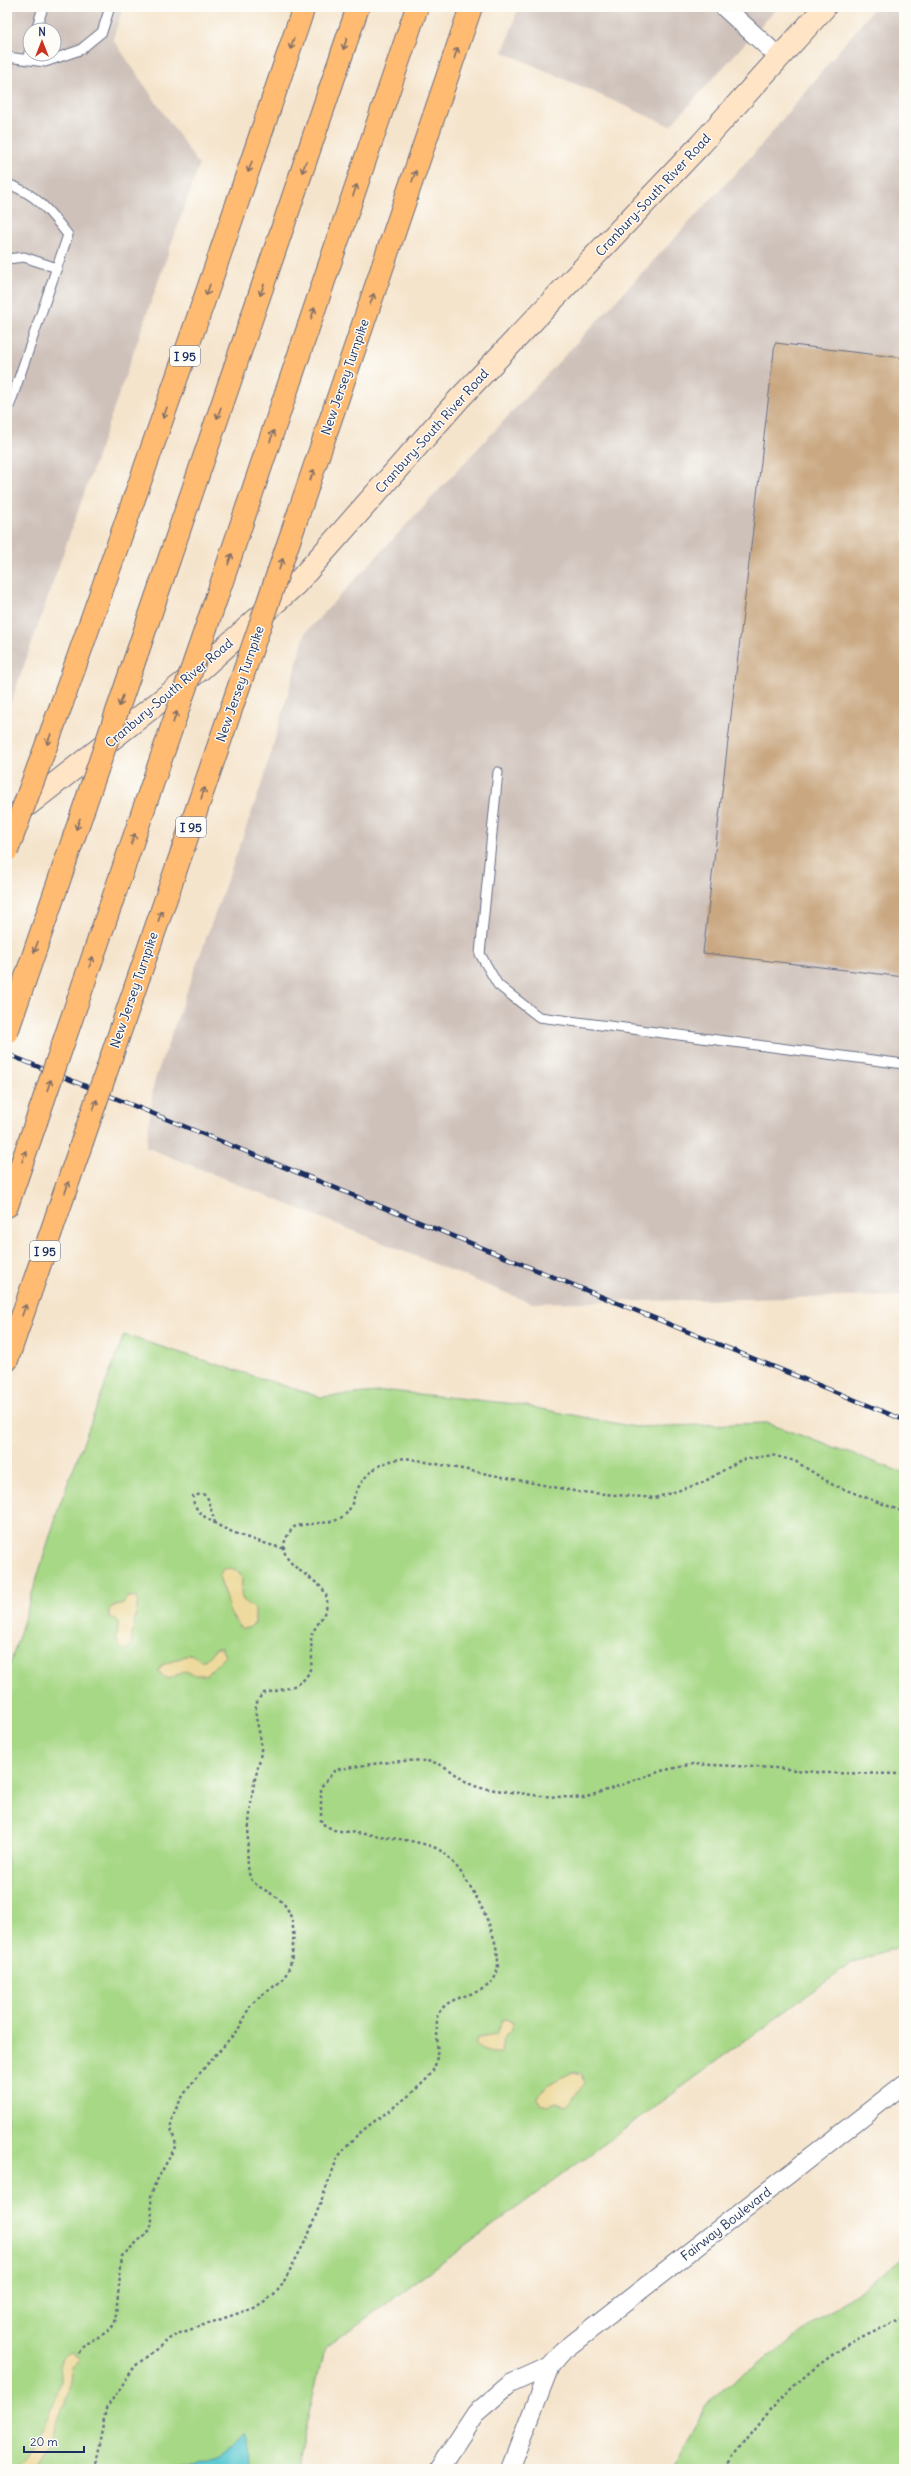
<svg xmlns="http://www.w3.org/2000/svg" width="911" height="2476" font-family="Delius,sans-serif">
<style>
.industrial{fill:#cec1ba;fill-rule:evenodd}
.green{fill:#a7d886;stroke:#618472}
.sand{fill:#eeda9e;stroke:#84847e}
.water{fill:#5dcad2;stroke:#3c7c98}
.building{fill:#c9a781}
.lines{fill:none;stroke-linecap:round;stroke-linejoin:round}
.service-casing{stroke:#676e84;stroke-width:11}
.minor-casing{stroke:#676e84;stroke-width:20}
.secondary-casing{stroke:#676e84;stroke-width:24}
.motorway-casing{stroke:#676e84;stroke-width:24}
.path{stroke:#676e84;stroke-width:2.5;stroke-dasharray:3 3;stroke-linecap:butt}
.service{stroke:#fff;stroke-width:9}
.minor{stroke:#fff;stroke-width:18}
.secondary{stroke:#ffe4c6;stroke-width:22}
.motorway{stroke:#ffbb71;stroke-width:22}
.rail-casing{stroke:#1b2f5e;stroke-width:4.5}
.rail{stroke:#fdfcf7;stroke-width:3;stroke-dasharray:9;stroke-linecap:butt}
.motorway-bridge-casing{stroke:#676e84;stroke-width:24;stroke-linecap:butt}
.motorway-bridge{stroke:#ffbb71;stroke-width:22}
.oneway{stroke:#826e67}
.labels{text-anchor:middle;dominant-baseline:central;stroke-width:3;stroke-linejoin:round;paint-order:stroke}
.shield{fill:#fdfcf7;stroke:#5f6c8c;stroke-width:1}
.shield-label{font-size:12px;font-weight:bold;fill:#1b2f5e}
.street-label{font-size:13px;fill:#1b2f5e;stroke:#fdfcf7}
</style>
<rect width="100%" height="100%" fill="#fdfcf7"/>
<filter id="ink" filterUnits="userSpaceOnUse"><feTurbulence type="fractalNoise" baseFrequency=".025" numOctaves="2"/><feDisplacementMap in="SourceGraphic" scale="8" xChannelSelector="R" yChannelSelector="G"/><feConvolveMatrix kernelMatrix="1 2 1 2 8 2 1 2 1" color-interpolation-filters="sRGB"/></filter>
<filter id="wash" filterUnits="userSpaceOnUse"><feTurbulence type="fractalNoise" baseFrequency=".012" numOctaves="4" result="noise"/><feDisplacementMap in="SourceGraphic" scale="16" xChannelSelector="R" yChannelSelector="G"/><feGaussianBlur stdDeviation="0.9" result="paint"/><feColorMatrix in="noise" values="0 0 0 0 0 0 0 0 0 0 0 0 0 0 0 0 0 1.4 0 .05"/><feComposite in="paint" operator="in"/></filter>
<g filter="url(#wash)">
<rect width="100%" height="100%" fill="#f5e4cc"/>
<path class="industrial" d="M7,7h116l-10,32 86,126 -192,549zM30,30h24v24h-24z
M519,7h259l-108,119 -167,-74z
M875,7h29v1289l-373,7 -385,-156 8,-65 110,-304 41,-145 452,-483z"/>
<path class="green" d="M124,1335l196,62 69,-6 126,13 120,23 132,-4 137,50v472l-54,19 -526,385 -28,120h-289v-795l53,-170z
M904,2258v211h-231l35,-68z"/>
<path class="sand" d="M232,1568c19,10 3,22 12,33 2,3 7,5 11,8v14l-5,4 -6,2 -6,-4 -8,-12 -11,-37 4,-7z
M127,1597h8l3,5 -8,46 -6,2c-12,-8 -5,-17 -6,-29l-9,-4v-7l3,-3 11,-3z
M216,1648h5l4,8 -19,19h-12l-9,-4 -16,8 -8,-4 -2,-5 3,-5 29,-11 9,6h5z
M506,2019l6,3v7l-8,9 -2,15c-9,1 -23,-2 -27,-10l3,-6 18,-3 6,-14z
M573,2072l9,2 3,9 -18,23 -12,-3 -7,3 -8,-2 -2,-7 12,-14z
M71,2352l10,7 -9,8 -4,27 -10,27 -6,18 -18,30h-18c21,-17 38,-62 45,-88 1,-6 -2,-13 0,-18 2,-6 5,-9 10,-11z"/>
<path class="water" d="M246,2432l2,4 1,33h-57l25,-12z"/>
<g id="blocks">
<path class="building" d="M775,343l129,15v619l-201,-24z"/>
</g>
</g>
<g filter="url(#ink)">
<use href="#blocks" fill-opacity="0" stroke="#676e84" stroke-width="1"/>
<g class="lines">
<g class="service-casing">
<path id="service" d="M36,30l7,-23
M7,57l38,5 35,-12 22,-18 8,-25
M27,60l3,-11
M7,184c28,8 44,29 61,51l-61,178
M7,259l17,-2 33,11
M498,772l-18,182 18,31 41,32 365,47"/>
</g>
<g class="minor-casing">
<path id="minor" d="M724,7l56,51
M439,2469l37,-56 34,-29 40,-18
M510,2469l40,-103 13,-15 341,-267"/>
</g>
<g class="secondary-casing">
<path id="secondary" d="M15,815l186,-146 95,-85 162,-184 243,-256 124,-137"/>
</g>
<g class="motorway-casing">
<path id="motorway" d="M299,512l172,-505
M217,596l200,-589
M133,665l225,-658
M62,703l146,-414 96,-282
M7,1206l29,-84
M7,1360l75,-218"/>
</g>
<path class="path" d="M215,1523l-8,-27 -5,-2 -9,2c-3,28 70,47 92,53
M79,2353c6,-15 26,-14 36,-30l7,-67 28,-26 2,-8 -1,-26 3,-10 22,-41c-1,-6 -5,-13 -5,-20 4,-31 48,-72 67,-96 7,-7 8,-20 15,-26 25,-23 38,-19 40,-59 5,-58 -40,-47 -44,-71 -4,-21 1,-62 4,-84 2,-13 7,-26 8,-39 2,-20 -15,-42 3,-57 26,-5 48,-6 48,-38 0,-6 -2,-16 0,-21 6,-13 19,-24 14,-39 -7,-21 -65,-32 -32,-68 14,-5 38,-2 48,-10 10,-6 10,-17 15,-27 10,-20 27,-30 49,-32l173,34 76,6 47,-15 39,-23 31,-5 23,6 38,24 71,27
M94,2469l12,-60 29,-43 39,-31 80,-27 20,-13 8,-10 26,-49 29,-77c18,-30 54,-46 79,-70 7,-6 14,-12 18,-21 6,-13 2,-36 3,-51 10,-26 45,-17 58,-40 15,-28 -30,-110 -54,-126 -17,-12 -83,-17 -107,-21l-13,-7v-36l14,-17c21,-4 82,-14 101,-7 18,6 25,20 45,25l60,8 43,2 77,-27 32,-7 83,4 49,5 79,1
M725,2469c30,-44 62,-82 106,-113 22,-16 49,-26 73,-39"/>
<use href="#service" class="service"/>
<use href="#minor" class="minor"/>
<use href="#secondary" class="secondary"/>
<use href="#motorway" class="motorway"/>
<g class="rail-casing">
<path id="rail" d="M7,1054l897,366"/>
</g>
<use href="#rail" class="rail"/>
<g class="motorway-bridge-casing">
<path id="motorway-bridge" d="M7,851l55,-148
M7,1032l126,-367
M36,1122l181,-526
M82,1142l217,-630"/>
</g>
<use href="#motorway-bridge" class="motorway-bridge"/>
</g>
<defs><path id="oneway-shaft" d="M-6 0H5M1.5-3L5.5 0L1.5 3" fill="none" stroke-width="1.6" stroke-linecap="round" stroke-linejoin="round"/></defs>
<g class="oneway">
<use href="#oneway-shaft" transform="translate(292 44) rotate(108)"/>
<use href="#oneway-shaft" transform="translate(345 44) rotate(108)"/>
<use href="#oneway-shaft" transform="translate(456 53) rotate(-72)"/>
<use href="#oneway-shaft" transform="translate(250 167) rotate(109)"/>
<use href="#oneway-shaft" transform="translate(304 167) rotate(109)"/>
<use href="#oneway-shaft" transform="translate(414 176) rotate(-71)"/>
<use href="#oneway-shaft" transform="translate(355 190) rotate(-71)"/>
<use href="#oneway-shaft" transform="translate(208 290) rotate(109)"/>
<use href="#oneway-shaft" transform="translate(262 290) rotate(109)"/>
<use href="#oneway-shaft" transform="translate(372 299) rotate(-71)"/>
<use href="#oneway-shaft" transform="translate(313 313) rotate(-71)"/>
<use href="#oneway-shaft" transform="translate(165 413) rotate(109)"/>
<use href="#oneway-shaft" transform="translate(219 413) rotate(109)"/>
<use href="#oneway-shaft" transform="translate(272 436) rotate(-71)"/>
<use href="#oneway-shaft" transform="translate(312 475) rotate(-71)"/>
<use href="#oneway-shaft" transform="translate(230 559) rotate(-71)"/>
<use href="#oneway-shaft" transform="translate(281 564) rotate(-71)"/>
<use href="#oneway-shaft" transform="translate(121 701) rotate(109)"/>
<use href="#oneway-shaft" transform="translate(175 717) rotate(-71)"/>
<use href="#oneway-shaft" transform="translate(49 739) rotate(110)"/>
<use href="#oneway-shaft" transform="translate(203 793) rotate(-71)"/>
<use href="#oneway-shaft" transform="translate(78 824) rotate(109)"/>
<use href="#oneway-shaft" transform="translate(133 839) rotate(-71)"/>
<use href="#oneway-shaft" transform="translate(160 916) rotate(-71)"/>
<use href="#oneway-shaft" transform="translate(36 947) rotate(109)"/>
<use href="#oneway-shaft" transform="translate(91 962) rotate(-71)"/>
<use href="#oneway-shaft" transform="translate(49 1085) rotate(-71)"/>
<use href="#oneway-shaft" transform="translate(95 1105) rotate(-71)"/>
<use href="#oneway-shaft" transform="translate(24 1156) rotate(-71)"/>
<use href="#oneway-shaft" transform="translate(67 1187) rotate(-71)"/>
<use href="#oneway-shaft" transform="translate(24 1310) rotate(-71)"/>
</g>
</g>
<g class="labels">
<g class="shield">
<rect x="170" y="346" width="30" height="20" rx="3"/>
<rect x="176" y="817" width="30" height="20" rx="3"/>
<rect x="30" y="1241" width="30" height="20" rx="3"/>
</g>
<g class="shield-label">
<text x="185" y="356">I 95</text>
<text x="191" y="827">I 95</text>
<text x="45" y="1251">I 95</text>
</g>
<g class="street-label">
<text transform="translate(653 195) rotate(-47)">Cranbury-South River Road</text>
<text transform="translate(345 377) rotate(-71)">New Jersey Turnpike</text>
<text transform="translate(432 431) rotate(-48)">Cranbury-South River Road</text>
<text transform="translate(240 684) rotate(-71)">New Jersey Turnpike</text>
<text transform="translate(169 693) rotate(-40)">Cranbury-South River Road</text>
<text transform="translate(134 990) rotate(-71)">New Jersey Turnpike</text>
<text transform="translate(726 2224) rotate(-38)">Fairway Boulevard</text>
</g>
</g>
<rect width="911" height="2476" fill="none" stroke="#fdfcf7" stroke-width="24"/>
<g transform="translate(42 42)"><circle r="19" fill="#fdfcf7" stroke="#a3aaba"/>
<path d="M0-3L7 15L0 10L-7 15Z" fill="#c8321e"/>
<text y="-6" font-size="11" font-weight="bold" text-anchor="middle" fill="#1b2f5e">N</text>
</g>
<path d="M24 2446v6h60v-6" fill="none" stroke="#1b2f5e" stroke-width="2"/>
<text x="30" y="2446" font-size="12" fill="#1b2f5e" stroke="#fdfcf7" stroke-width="3" paint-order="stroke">20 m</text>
</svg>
